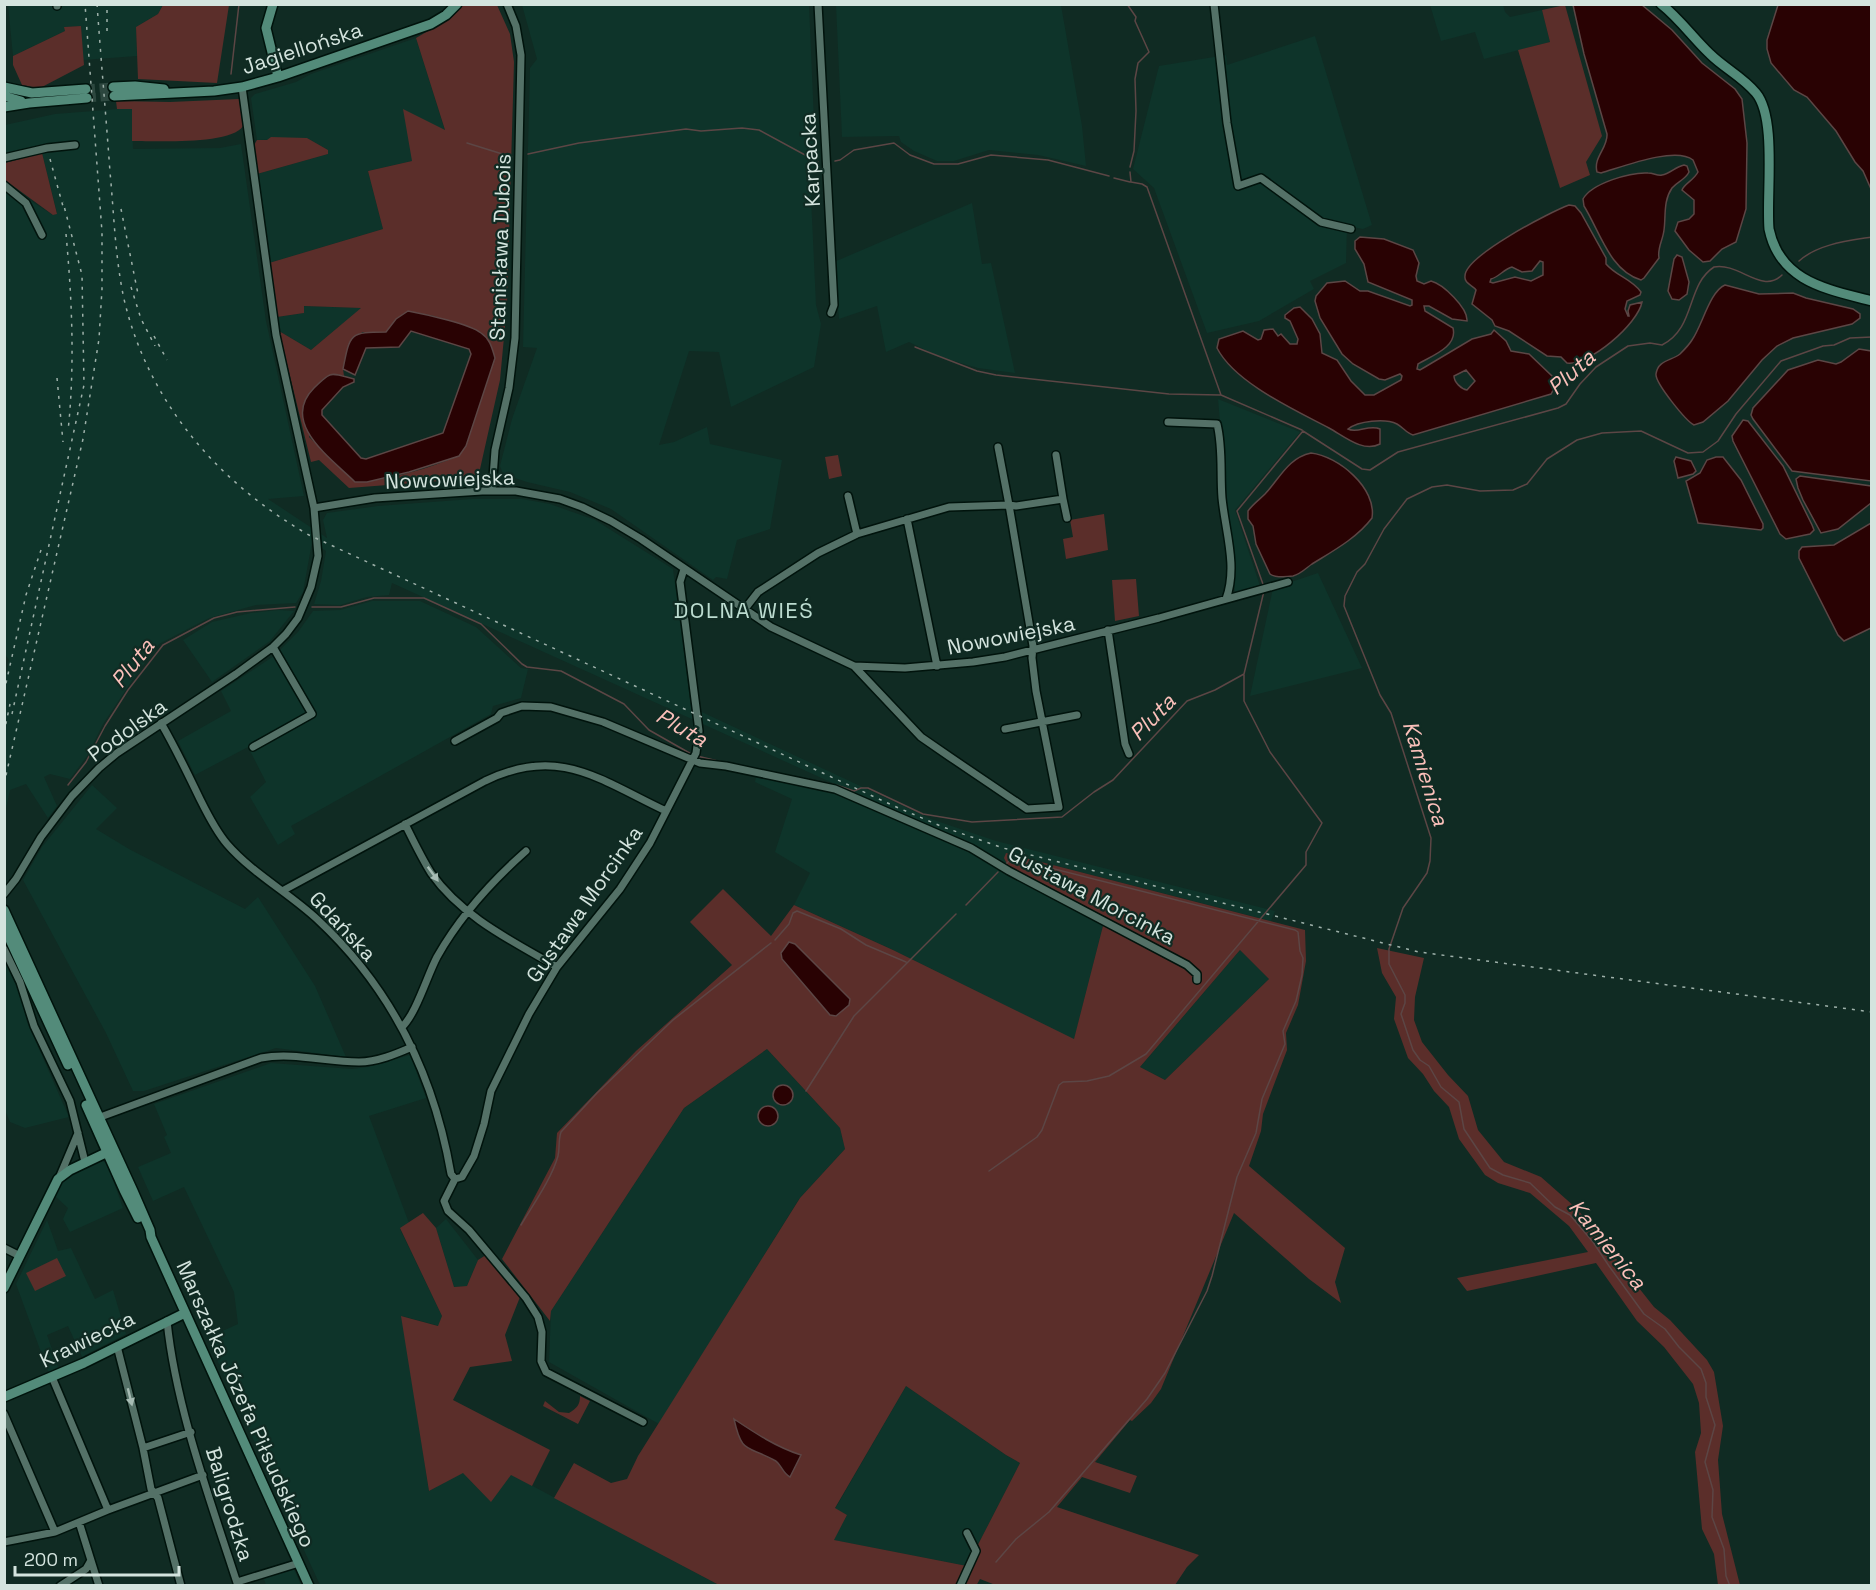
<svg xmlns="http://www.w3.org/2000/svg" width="1876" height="1590" font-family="'Space Grotesk',sans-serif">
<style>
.built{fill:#0e342a}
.green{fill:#5b2e2a;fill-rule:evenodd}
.water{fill:#290203;stroke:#5c4645;stroke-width:1.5;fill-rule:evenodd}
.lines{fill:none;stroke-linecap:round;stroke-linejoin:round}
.stream{stroke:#5c4645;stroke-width:1.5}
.secondary-tunnel{stroke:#2d473f;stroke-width:9;stroke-dasharray:9 4.5;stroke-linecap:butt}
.street-casing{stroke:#00130c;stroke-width:10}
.secondary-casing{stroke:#00130c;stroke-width:12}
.street{stroke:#547167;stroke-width:7}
.secondary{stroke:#538b7a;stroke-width:9}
.rail{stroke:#9eb1aa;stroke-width:1.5;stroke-dasharray:3 6;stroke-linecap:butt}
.oneway{fill:#a7bcb4}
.labels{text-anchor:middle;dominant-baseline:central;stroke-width:4.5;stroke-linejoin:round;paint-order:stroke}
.street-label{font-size:21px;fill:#d4e4de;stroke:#102b23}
.water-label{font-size:22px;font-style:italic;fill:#fbc0ba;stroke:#102b23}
.neighbourhood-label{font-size:22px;letter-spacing:1.5px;fill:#bcdcd0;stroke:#102b23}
</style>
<rect width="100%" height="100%" fill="#102b23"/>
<path class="built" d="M8,5h155l-5,9 -22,13 1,29 -54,4 -2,-34 -16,1v4l-52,25z
M522,5h287l7,163 -6,7 6,130 5,19 -7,43 -83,40 -12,-55 -30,-1 -30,94 15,-3 33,-15 3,17 72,16 -12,69 -33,11 -10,39 -11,-2 -3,3 -102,-71 -41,-17 -43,-10 -24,-8 -3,-8 12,-47 25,-71 -14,-1 7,-279 7,-9z
M836,5h225l21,121 4,40 -48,-11 -49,-5 -35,11h-17l-23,-10 -13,-9 -2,-6 -57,1z
M1430,5h73l2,7 5,5 32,-7 8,32 -66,17 -9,-27 -34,9z
M1315,36l57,189 -9,4 -16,-3 -1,37 -36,18 4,8 -55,32 -52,12 -53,-145 -21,-19 26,-103 67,-11 1,10z
M416,38l29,93 -33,30 -44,10 15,58 -114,34 -12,-89 71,-20v-4l-21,-12 -50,2 -6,-42 4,-4 41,-12 15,-8z
M132,108l1,41 87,-1 21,-4 25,177 38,175 -36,3 59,39 -4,-18 4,-7 51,-7 94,-7h50l28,5 45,16 78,49 18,138 240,112 65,22 279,70 -4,10 -265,-68 3,15 96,50 -31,122 -181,-90 -99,-45 16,-32 -35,-21 17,-53 -37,-17 1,-6 103,19 -467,-212 -3,12 -22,2 -27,8 -26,-1 7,-23 5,-30 -14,-9 -9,50 -7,11 -40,2 -47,13 -50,26 -24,32 -32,48 -16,32 -17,23 -20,-5 -6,3 13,29 -9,12 -22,-34 -16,6 -5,23 -1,-126 5,-27 -5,-7 1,-473 29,23 19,12 4,-2 -15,-60 -37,10v-38l50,-11z
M972,203l10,61 9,-1 24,110 -37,-5 -38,-11 -31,-15 -23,10 -9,-46 -38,13 -5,-57z
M303,306l59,2 -51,42 -32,-19 -2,-14 27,-4z
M1218,399l82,33 -65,78 25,76 -25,7z
M1318,573l44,95 -112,28 23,-108z
M372,601h48l56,26 45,41 7,1 -7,29 -28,8 -2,8 -200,112 4,8 -17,11 -28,-48 16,-15 -18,-35 -53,28 -17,-34 53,-30 -10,-20 53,-35 24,-24 15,-21 27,-1z
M279,610l15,1 -24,30 -58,41 -29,-42 29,-18 39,-9z
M92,785l25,23 -21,21 33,20 116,60 13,-12 57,89 31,71 -70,-9 -132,43h-11l-27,-58 -83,-153 19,-33z
M1240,950l29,29 -104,101 -25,-13z
M4,955l14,29 9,38 42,95 -44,11 -15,-6 -5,-12z
M767,1049l73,79 5,21 -46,50 -140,225 -110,-62 2,-51 133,-203z
M410,1055l16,43 -57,18 40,107 -9,6 42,87 -3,10 -37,-10 27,175 34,-19 49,3 207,110h-399l-113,-247 31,-14 -4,-32 -50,-105 -31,14 -15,-34 33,-14 -7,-16 3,-2 -13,-31 117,-41 81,6 16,-2z
M102,1161l5,2 16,45 -53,24 -7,-13 5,-11 -13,-12 6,-12 8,-8z
M446,1219l32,41 -11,26 -13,1 -18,-59z
M47,1220l11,31 13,-3 24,51 18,-9 13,44 -41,21 -2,4 -15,-33 -21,9 12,35 -10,4 -33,-90z
M906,1386l100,69 14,8 -53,103 -134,-26 14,-25 -12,-6z
M290,1561l11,24h-35l-5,-15z"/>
<path class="green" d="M163,5h66l-12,78 -79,-4 -2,-52 22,-13z
M463,5h34l13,29 4,28 -7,243 -7,75 -22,98 -129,10 -30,-28 -8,2 -32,-131 32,19 50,-42 -57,-2v7l-27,4 -8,-54 114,-34 -15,-58 44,-10 -9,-52 42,21 -29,-92 36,-21zM408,311l26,5 46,16 15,26 -29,88c-3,4 -5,8 -9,10 -21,11 -80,27 -102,26l-46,-45 27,-63 8,2 -1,-7 19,-37h24l10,-13z
M1565,5l37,131 -16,26 4,13 -30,13 -42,-138 32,-8 -8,-32z
M81,26l3,39 -44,23 -18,-3 -9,-20v-9l52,-25 -1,-4z
M239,99l4,27c-12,19 -87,15 -111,15v-32h-15l-1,-8 54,1z
M271,137l36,1 21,12v4l-71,20 -4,-27 4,-7h10z
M42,153l15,61 -4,1 -48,-35v-17z
M838,455l4,21 -13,3 -4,-22z
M1104,514l4,36 -42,9 -3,-20 10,-2 -3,-17z
M1136,579l3,37 -24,5 -3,-41z
M1006,853l299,77 1,31 -8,44 -12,28 1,17 -24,64 -2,17 -12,35 96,82 -10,34 6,21 -32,-24 -75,-66 -73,176 -10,14 -19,18 -2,-1 -35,42 42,14 -7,17 -48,-16 -25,30 142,48 -12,12 -12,18 -177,1 -18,-7 -4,7 -257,-1 -165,-87 20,-35 37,20 16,-4 11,-23 162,-258 45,-49 -5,-21 -73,-79 -83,59 -133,203 -1,10 -48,-62 53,-101 2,-25 79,-82 96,-86 -42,-43 33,-33 48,47 23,-31 99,45 181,89 31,-121 -96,-50 -5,-10zM1240,950l29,29 -104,101 -25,-13zM906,1386l100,69 14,8 -53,103 -133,-26 13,-25 -12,-7z
M1377,948l47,10 -9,39 -1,23 8,22 26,33 20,21 10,34 26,32 37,15 34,30 19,21 26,36 34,43 16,13 37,40 7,12 9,54 -5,34 4,54 18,71h-22l-4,-31 -12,-25 -7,-77 6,-19 -2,-30 -6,-19 -29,-37 -27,-26 -41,-58 -129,28 -10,-13 131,-26 -19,-26 -39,-33 -32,-10 -13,-8 -26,-36 -10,-32 -15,-16 -11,-17 -15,-16 -14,-39 2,-22 -14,-24z
M423,1213l13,15 18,59 13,-1 11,-26 8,-5 34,42 -15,38 7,26 -42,6 -17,33 97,50 -18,36 -21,-11 -20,27 -28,-29 -34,18 -28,-175 37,10 4,-10 -42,-88z
M57,1258l9,18 -31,15 -9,-18z
M580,1396l10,5 -12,23 -35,-18 2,-5 14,11 10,1c8,-5 11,-8 11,-17z"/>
<path class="water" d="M1573,5h69l30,25 30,33 33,26 7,10 5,44 -1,66 -10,33 -14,7 -12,12 -7,1 -14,-12 -14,-19 3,-9 11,-3 5,-5v-14l-12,-10c2,-6 12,-10 16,-18l-5,-12c-18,-14 -71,7 -92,13l-4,-1c-4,-15 11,-24 10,-38l-23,-80z
M1778,5h93v184l-8,-18 -8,-9 -19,-31 -29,-34 -13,-7 -23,-27 -4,-14v-9z
M1684,165l3,1 2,6c-4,8 -11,9 -17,16 -9,13 -6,28 -8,42 -1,10 -7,18 -5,28l-15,20 -3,2c-31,-9 -41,-48 -57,-74l-1,-7c9,-16 48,-27 65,-26 6,0 9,3 14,2 8,-1 13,-8 22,-10z
M1569,205l6,1 6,7 25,45v6c10,12 26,15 35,28l-1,3 -13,6 -2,8 3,7h1l-1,-5 2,-6 12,-3c-4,22 -53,64 -75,61l-6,-6 -14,-1 -38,-25 -14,-5 -3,-6 -20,-16 4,-14c-3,-5 -12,-6 -11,-14 0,-20 85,-64 104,-71zM1540,261l3,1v13l-12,6 -16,-4 -22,6 -3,-1 1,-3c8,-2 13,-10 21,-12l10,5 10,-1z
M1360,237l24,2 29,11 6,13 -3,13 1,5 7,3 7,-3c12,3 37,27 36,40l-15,-2 -23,-13h-5l1,5 28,17c5,19 -22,28 -35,36l-1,5 3,1 5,-3 47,-28 19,-5 3,-4 12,11 5,10 18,3 24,23 3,8 -5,9 -138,41c-7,-2 -9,-7 -16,-11 -12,-6 -39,-3 -49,5 9,5 21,-5 32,0v15c-17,9 -36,-8 -51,-16 -34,-18 -94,-45 -112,-80l2,-9 24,-8 15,9 3,-1 3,-9 9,-1 5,7 3,-2 9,10h7l1,-5 -8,-18 -5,-3v-3l9,-7 6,-1 12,12 8,15 2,19 15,7 14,21 14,14h9l27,-15 1,-4 -2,-2 -15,6 -6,-1 -26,-15 -11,-10 -22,-36 -5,-17 1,-5 11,-13 18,-2 15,10h8l42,15 2,-1v-5l-44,-18 -4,-18 -9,-15v-8zM1466,370l9,11 -8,9c-6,-1 -13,-8 -13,-14z
M1677,255l5,2 7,25 -2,12 -8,6 -7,-1 -4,-8 6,-32z
M1725,285l34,9 34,-1 13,5 47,11 7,5v4l-8,6 -59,14 -16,8 -15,14 -34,41 -25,21 -9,3c-8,-4 -39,-42 -38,-51 2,-14 15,-13 24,-20 4,-4 9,-9 12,-14 10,-14 18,-49 33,-55z
M408,311c16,3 62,13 73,22 9,6 11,15 14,25l-29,88 -7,10 -50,16 -42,10h-12c-23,-23 -76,-59 -41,-94 18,-18 16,-15 40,-9v3l-11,5 -21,23v5l39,43 5,1 77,-26 28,-79 -2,-5 -58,-18 -12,16 -33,1 -11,27 -12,-6c7,-36 7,-37 43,-37l10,-13z
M1859,349l12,2v130l-79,-10 -39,-52 -2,-4 2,-7 35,-38 30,-10 18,4 5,-2z
M1743,420l5,1 35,45 29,59 2,5 -4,4 -24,5 -6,-5 -47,-93 -1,-5z
M1311,453c27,3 66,35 61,65 -15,20 -39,33 -60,46 -6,4 -11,10 -19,12 -8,1 -17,2 -23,-2l-14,-30 -3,-18 -5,-7v-8c5,-7 11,-11 17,-17 15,-16 23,-36 46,-41z
M1676,457l15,4 5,10 -3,3 -15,4 -4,-17z
M1716,457h7l18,23 22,44v4l-2,2 -63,-7 -12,-42 14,-8 7,-13z
M1800,476l71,10v17l-33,26 -17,4 -18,-33 -5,-12 -2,-9z
M1871,523v105l-27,13 -6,-6 -39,-77v-7l3,-4 32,-2z
M789,942l6,2 55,55 -1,6 -13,11 -6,-1 -48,-56 -1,-6z
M773 1095a10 10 0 1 1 20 0a10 10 0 1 1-20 0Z
M758 1116a10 10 0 1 1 20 0a10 10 0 1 1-20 0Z
M734,1419c21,14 42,28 67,36l-11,22c-8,-4 -9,-14 -16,-17 -27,-15 -32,-5 -40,-41z"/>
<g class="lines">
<path class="stream" d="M1127,4l9,13 -1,4 14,31 -11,11 -3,16 1,32 -2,40 -4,16
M231,74l8,-70
M467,143l45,14
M528,154l51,-11 107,-14 15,2 41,-3 17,2 59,32
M835,161l5,-1 14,-10 40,-7 16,12 24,9h24l33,-9 57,5 61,16
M1130,172l1,10 11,2 5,3 74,208 81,35
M1114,178l16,4
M1799,261c19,-17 48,-20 73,-24
M915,347l62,24 19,4 173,19 51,1
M1264,587l-27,-76 66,-80 59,38 8,1 28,-18 160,-44 8,-4 14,-20 16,-17 32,-21 22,-3 12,2c34,-17 24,-60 52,-78 25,-5 48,28 68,8
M312,607h29l33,-9h50l57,26 41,40 5,3 34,4 63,33 25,26 44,25
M697,756l25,6
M750,768l86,17 18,6 7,-3h7l55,26 49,8 90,-5 32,-25 19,-12 74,-79 28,-11 29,-16 20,-83
M68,785l18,-23 19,-36 23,-36 35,-45 51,-27 23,-6 58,-5
M966,905l32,-33
M775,940l14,-16 4,-11 4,-2 44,18 25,16 40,17
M806,1091l48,-75 102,-102
M989,1171l48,-34 5,-7 17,-45 4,-3 24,-1 22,-5 37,-22 160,-189v-13l16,-29 -52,-71 -26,-51v-26
M521,1225c12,-20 31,-47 37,-69 2,-8 0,-15 3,-24l36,-39 76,-73 98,-77
M996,1562l20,-23 33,-27 98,-113 18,-26 42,-82 5,-15 25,-99 19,-44 6,-34 23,-55 -2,-13 13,-30 6,-26 1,-17 -3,-7 -2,-19 -3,-2 -280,-71 -5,1 -5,5
M1730,1586l-4,-10 -2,-27 -12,-32 1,-27 -8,-28 10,-37 -9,-28v-14l-5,-14 -22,-22 -14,-18 -21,-15 -35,-48 -16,-24 -23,-27 -15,-8 -25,-24 -27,-8 -13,-7 -26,-39 -5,-27 -18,-15 -12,-21 -9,-6 -7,-10 -12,-36 4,-11v-8l-16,-31v-15l14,-41 24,-35 3,-12 1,-23 -40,-125 -11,-18 -36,-89 1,-10 12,-24 8,-8 19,-35 23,-30 25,-12 15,-2 33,6 33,-1 14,-6 20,-25 30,-19 25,-7 39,-2 47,22 15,-1 15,-11 18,-27 45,-53 42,-15 11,-1 16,-7 22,-1"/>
<path class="secondary-tunnel" d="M86,89l27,-2
M87,98l27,-2"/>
<g class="street-casing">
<path id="street" d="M57,4v2
M818,4l16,301 -3,8
M1214,4l13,119 11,63 23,-8 60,44 30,7
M4,158l43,-10 28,-3
M4,185l22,18 16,32
M1168,422l49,2c6,24 3,49 5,74 3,32 16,69 4,101
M998,447l11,58 7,1 47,-7 -7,-44
M492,491l3,-41 14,-62 6,-50 6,-283 -5,-29 -9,-22
M848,496l9,38
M1063,499l4,19
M314,508l61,-10 107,-7h34l44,8 22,8 29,14 30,18 130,88 83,39 51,2 68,-6 32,-5 154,-39 129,-36
M907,519l30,147
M744,610l14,-18 60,-39 39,-19 92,-27 60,-2 24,141 -1,12 4,33 23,116 -32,2 -77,-52 -29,-20 -67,-71
M1108,630l17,114 4,10
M161,723c14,24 26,49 38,74 8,16 16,33 28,47 25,29 62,49 91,76 73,68 116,156 133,254l4,5
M1005,729l72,-14
M455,741l42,-23 4,-5 21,-7 29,1 52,15 97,41 26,3 109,23 136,59 38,23 178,94 10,9v6
M253,747l59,-33 -39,-67
M405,824c8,16 16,33 26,49 31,44 81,68 126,94
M284,890l201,-109c74,-36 115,-1 181,30
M4,894l12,-15 25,-42 31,-41 27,-28 18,-15 119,-79 37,-27 13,-13 12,-16 13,-31 7,-31 -4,-48 -38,-173 -34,-248
M4,949l16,33 14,44 36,75 15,61
M402,1027c14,-13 25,-51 35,-70 23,-41 54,-75 89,-106
M95,1119l166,-61c32,-6 65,4 98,4 18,0 37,-8 53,-15
M59,1178l19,-45
M4,1248l16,8
M167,1321c9,88 44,181 71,265
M117,1346l26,102 8,41 7,9 23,88
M52,1377l56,133
M4,1414l51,118
M643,1422l-97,-50 -5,-11 1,-29 -4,-15 -12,-19 -57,-68 -21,-19 -4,-10 11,-22 7,-2 12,-21 10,-32 7,-33 38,-77 28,-47 63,-78 30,-46 46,-90 3,-22 -19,-149 4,-13
M143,1448l48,-16
M79,1522l20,64
M4,1542l51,-10 53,-22 95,-35
M237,1582l62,-19
M60,1586l26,-17 4,-7
M960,1586l16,-35 -9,-18"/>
</g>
<g class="secondary-casing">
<path id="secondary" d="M273,4l-7,24 12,49
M1661,4c19,15 32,34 49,50 14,14 33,23 46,39 21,25 10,102 13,136 11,53 58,60 103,72
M4,87l28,6 54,-4
M113,87l22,-1 29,3
M4,96l17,5
M114,96l100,-5 28,-4 36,-10 153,-53 15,-9 11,-11
M4,107l25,-4 58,-5
M4,910l129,281 17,39 1,7 158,349
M4,927l64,138
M86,1105l38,85 14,28
M4,1288l54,-109 12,-9 42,-20
M4,1397l80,-34 101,-50"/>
</g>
<use href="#street" class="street"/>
<use href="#secondary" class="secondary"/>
<path class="rail" d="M97,4c4,56 9,112 13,168 4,42 5,85 14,127 24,103 94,184 185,236l585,271 49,21 60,21 416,104 453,60
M107,31v-27
M50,159l14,51
M121,209l17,85
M66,234c6,65 9,132 2,197
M131,287l10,32 14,27
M154,336l13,24
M57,378l6,64
M4,692l22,-97 15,-45
M12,714l72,-329 -2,-110 -19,-73
M4,733l6,-29
M4,784l79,-345 16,-100 3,-50v-57l-17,-228"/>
</g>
<defs><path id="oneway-solid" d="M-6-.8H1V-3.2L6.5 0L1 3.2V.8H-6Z" transform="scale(1.5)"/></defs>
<g class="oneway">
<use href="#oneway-solid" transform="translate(433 874) rotate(54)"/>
<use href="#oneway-solid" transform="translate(130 1397) rotate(76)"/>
</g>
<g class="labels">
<g class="street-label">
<text transform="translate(302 48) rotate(-18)">Jagiellońska</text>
<text transform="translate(810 160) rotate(-93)">Karpacka</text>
<text transform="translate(500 247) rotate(-88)">Stanisława Dubois</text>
<text transform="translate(450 479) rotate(-2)">Nowowiejska</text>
<text transform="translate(1011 635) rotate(-11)">Nowowiejska</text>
<text transform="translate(127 730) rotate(-36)">Podolska</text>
<text transform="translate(1092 895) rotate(28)">Gustawa Morcinka</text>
<text transform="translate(584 904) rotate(-55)">Gustawa Morcinka</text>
<text transform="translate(343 926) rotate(47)">Gdańska</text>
<text transform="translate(87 1339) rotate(-26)">Krawiecka</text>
<text transform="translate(246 1404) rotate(66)">Marszałka Józefa Piłsudskiego</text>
<text transform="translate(230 1504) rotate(73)">Baligrodzka</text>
</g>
<g class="water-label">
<text transform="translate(1571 372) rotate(-42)">Pluta</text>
<text transform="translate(132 663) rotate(-52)">Pluta</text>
<text transform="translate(1152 717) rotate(-46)">Pluta</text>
<text transform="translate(682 727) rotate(30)">Pluta</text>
<text transform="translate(1426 773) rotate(73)">Kamienica</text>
<text transform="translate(1608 1244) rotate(51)">Kamienica</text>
</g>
<g class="neighbourhood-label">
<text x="744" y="610">DOLNA WIEŚ</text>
</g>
</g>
<rect width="1876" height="1590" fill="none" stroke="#d4e4de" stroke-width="12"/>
<path d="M15 1566v9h164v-9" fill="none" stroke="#d4e4de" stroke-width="3"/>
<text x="24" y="1566" font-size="18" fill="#d4e4de" stroke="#102b23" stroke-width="4.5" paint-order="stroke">200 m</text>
</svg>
